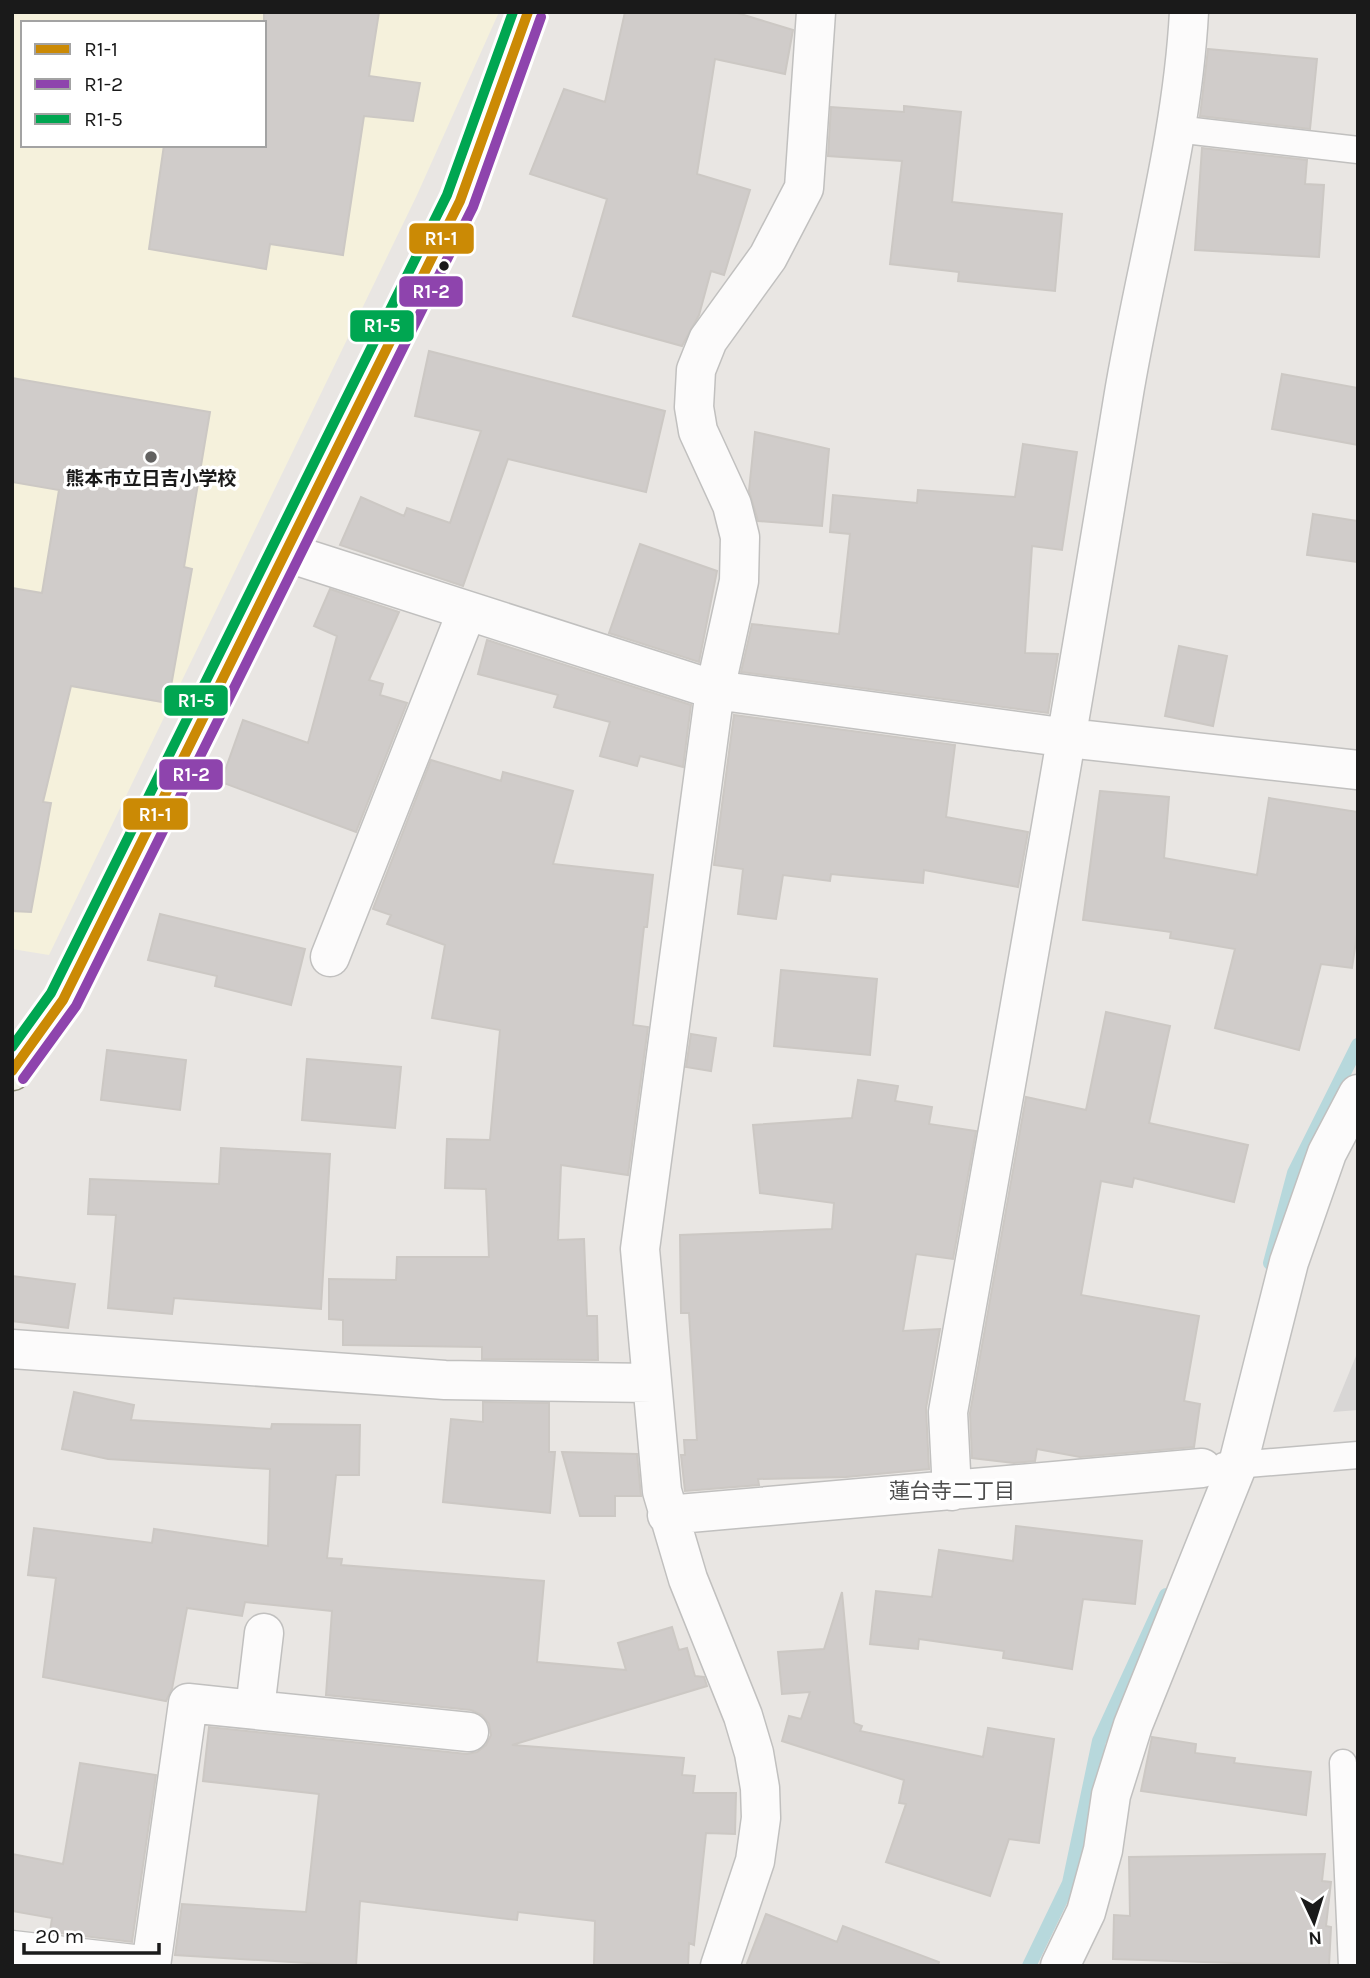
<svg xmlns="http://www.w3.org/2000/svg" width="1370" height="1978" font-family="Karla,'Noto Sans JP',sans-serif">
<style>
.residential{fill:#d8d6d5}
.education{fill:#f5f1dc;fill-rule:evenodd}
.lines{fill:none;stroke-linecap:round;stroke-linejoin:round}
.stream{stroke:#b7d8dc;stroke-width:14}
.building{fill:#d0ccca;stroke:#ccc8c4;stroke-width:2}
.lane-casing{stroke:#c1c0bf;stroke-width:29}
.street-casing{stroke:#c1c0bf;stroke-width:41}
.secondary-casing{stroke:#92917c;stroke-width:41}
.lane{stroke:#fcfbfb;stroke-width:26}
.street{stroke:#fcfbfb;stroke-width:38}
.secondary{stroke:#f2f1e9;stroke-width:38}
.bus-1-casing{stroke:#fff;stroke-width:16}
.bus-2-casing{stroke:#fff;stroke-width:16}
.bus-3-casing{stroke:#fff;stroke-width:16}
.bus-1{stroke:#cb8a05;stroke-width:10}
.bus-2{stroke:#8e44ad;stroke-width:10}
.bus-3{stroke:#00a651;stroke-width:10}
.bus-dot{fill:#1a1a1a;stroke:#fff;stroke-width:2.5}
.poi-dot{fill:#626160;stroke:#fff;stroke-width:2.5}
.labels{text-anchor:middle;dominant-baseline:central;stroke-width:7;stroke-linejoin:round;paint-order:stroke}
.poi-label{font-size:19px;font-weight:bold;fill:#1a1a1a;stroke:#fff}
.neighbourhood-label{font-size:21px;fill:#4d4d4d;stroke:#fff}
.line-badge{stroke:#fff;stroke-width:2.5}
.badge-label{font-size:19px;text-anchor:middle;font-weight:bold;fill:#fff}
</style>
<rect width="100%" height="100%" fill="#e9e6e3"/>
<path class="residential" d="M1358,1351v59l-25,2z"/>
<path class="education" d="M12,12h487l-82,183 -368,760 -37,-6zM23,23h241v122h-241z"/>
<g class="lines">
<path class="stream" d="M1270,1263l24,-90 64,-128
M1029,1966l40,-83 30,-142 67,-146"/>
</g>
<path class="building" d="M264,12h115l-10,64 51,7 -7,38 -49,-5 -21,139 -73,-11 -4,25 -117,-20 15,-104h100z
M625,12h109l59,18 -8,44 -70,-15 -18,115 53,16 -26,85 -13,-4 -12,44 -17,31 -109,-30 34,-117 -77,-25 34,-85 41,13z
M1208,49l109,10 -7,70 -110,-13z
M904,106l57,6 -9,90 110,12 -7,77 -97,-10 1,-9 -69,-8 12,-103 -74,-5 3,-49 73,5z
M1202,148l105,12 -2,24 19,1 -5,72 -124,-7z
M429,351l236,60 -19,81 -138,-33 -45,127 -123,-41 21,-48 43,19 3,-8 43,15 31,-92 -66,-15z
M1282,374l76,14v57l-86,-16z
M12,378l198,34 -26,155 8,2 -24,134 -97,-17 -28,116 8,1 -20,109 -19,-1v-323l30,5 17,-103 -47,-8z
M755,432l74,17 -7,77 -64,-5 -9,-30z
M1023,444l54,8 -15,98 -30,-4 -7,107 33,1 -10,59 -307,-41 11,-48 87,10 11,-100 -20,-2 3,-37 84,8 1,-13 97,7z
M1313,514l45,7v41l-51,-7z
M640,544l77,27 -18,91 -90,-29z
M330,589l69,23 -30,68 14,4 -3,11 27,8 -51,129 -135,-50 22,-62 65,23 29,-107 -23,-10z
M487,640l204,65 -8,62 -43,-11 -3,10 -37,-10 10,-34 -56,-15 4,-12 -80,-21z
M1179,646l48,10 -14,70 -48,-10z
M734,715l221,30 -9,72 82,15 -10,55 -94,-17 -1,13 -92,-9 -1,7 -47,-6 -7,44 -38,-5 5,-45 -29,-4z
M431,760l70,21 2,-9 70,19 -20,73 100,11 -6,52h-3l-11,98 15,2 -20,148 -67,-10 -3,75 26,-1 3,77h10l1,44 -116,-1v-12l-139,-2v-25l-14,-1v-40l67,1 1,-23h92l-3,-68 -41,-1 2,-49 43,1 10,-110 -68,-12 13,-73 -58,-21 4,-9 -18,-6z
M1100,791l69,6 -5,61 93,17 12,-77 89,14v116l-6,40 -31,-4 -22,86 -84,-22 20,-79 -65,-11 1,-6 -88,-12z
M160,914l145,35 -14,56 -76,-19 2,-10 -69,-16z
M781,970l96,9 -7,76 -96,-9z
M1106,1012l64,14 -21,97 99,22 -14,57 -100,-24 -2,9 -31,-6 -20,114 118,21 -15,85 16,3 -6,43 -114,10 -43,-8 -2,12 -21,2 -42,-5 -2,-45 56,-316 60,13z
M691,1034l25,4 -5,33 -25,-4z
M107,1050l79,10 -6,50 -79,-10z
M307,1059l94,8 -6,61 -93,-8z
M858,1080l40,6 -3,15 37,6 -3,17 47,7 -23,128 -37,-5 -13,77 37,-2 -14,79 3,61 -83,8 -88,2 1,6 -74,6 -4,-36h4l-1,-15h13l-8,-127h-8l-1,-78 152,-6 2,-26 -74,-10 -7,-68 99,-7z
M221,1148l109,6 -9,155 -147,-11 -2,16 -64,-6 8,-93 -28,-1 2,-35 129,5z
M12,1276l63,8 -7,44 -56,-7z
M74,1392l60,13 -3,15 140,9 1,-5 88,1 -1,50h-23l-9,83 15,1 -1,6 203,16 -7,81 89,8 -8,-27 54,-16 7,23 8,-2 8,28 9,1 3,9 -195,59 172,13 -2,17 13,1 -2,17h43l-1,41 -29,-1 -12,112 -5,-2 -1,23h-94l1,-45 -77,-9 -1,8 -157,-19 -4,65 -181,-11 7,-51 124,8 13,-118 -116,-13 6,-54 258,27 10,-2 9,-7 5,-10 -2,-11 -7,-9 -11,-5 -145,-15 6,-84 -87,-9 -3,14 -55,-8 -15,81 -6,12 -123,-24 13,-99 -28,-3 6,-47 118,15 2,-14 114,17 2,-77 -162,-10 -46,-10z
M483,1402l66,1v49h6l-5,61 -107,-11 8,-83 32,3z
M562,1452l75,2 4,42h-26v20h-35z
M1016,1526l126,15 -7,63 -52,-5 -11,70 -69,-11 1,-7 -85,-12 -1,10 -48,-5 6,-53 56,6 7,-47 74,11z
M842,1592l12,131 8,3 -2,5 123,26 5,-29 66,11 -15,104 -30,-4 -19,57 -104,-34 20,-58 -7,-1 5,-23 -122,-39 7,-25 12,3 9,-27 -28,2 -4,-42 46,-3z
M1152,1737l44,7 -1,9 40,5 -1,5 77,9 -5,43 -165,-24z
M80,1763l76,12 -24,167 -82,-10 2,-14 -40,-7v-57l51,10z
M1325,1854l-3,27 9,1 -5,44 5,1 -2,39 -216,-7 1,-44 16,1 -1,-59z
M766,1914l71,28 6,-16 96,36 -1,4h-192z"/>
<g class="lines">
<g class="lane-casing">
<path id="lane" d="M1176,129l182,21
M1224,1466l134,-11
M1343,1763l9,203"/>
</g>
<g class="street-casing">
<path id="street" d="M288,553l427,137 353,48 290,32
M330,957l137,-346
M12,1349l433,31 207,3
M952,1491l-4,-79c60,-338 120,-675 175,-1013 21,-129 59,-256 66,-387
M667,1515l535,-47
M255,1709l9,-76
M12,1950l139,16
M151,1966l37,-263 281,29
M720,1966l35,-105 6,-43 -1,-30 -6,-35 -11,-37 -55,-137 -26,-88 -22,-242 75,-559 24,-109 1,-44 -8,-32 -34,-74 -4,-24 2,-37 12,-30 60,-83 36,-69 12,-176
M1060,1966l26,-54 17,-62 8,-55 22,-70 105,-261 51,-202 38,-109 31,-59"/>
</g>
<g class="secondary-casing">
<path id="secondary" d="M12,1071l51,-71 397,-799 68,-189"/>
</g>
<use href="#lane" class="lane"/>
<use href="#street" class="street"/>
<use href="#secondary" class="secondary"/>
<g class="bus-1-casing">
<path id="bus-1" d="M12,1071l51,-71 397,-799 68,-189"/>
</g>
<g class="bus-2-casing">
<path id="bus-2" d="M23,1079l53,-73 397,-799 68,-190"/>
</g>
<g class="bus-3-casing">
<path id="bus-3" d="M12,1047l39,-54 396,-798 66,-183"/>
</g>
<use href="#bus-1" class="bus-1"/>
<use href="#bus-2" class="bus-2"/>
<use href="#bus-3" class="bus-3"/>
</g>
<circle class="bus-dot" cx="444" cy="266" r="6"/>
<circle class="poi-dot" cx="151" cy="457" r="7"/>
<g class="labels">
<g class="poi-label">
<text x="151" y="479">熊本市立日吉小学校</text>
</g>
<g class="neighbourhood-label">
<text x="952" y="1491">蓮台寺二丁目</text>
</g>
</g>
<g class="line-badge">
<rect x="408" y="222" width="67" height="33" rx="7" fill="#cb8a05"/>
<rect x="398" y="275" width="66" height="33" rx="7" fill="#8e44ad"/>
<rect x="349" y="309" width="66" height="34" rx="7" fill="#00a651"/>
<rect x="163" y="684" width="66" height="33" rx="7" fill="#00a651"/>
<rect x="158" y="758" width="66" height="33" rx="7" fill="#8e44ad"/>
<rect x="122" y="797" width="67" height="34" rx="7" fill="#cb8a05"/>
</g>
<g class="badge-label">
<text x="441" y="245">R1-1</text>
<text x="431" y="298">R1-2</text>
<text x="382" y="332">R1-5</text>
<text x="196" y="707">R1-5</text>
<text x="191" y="781">R1-2</text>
<text x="155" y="821">R1-1</text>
</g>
<rect width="1370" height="1978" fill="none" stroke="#1a1a1a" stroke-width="28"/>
<rect x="21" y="21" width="245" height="126" fill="#ffffff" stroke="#a3a3a3" stroke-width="2"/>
<rect x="35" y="44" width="35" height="10" fill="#cb8a05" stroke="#a3a3a3" stroke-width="2"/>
<text x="84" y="56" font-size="21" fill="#1a1a1a">R1-1</text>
<rect x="35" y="79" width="35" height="10" fill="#8e44ad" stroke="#a3a3a3" stroke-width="2"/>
<text x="84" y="91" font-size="21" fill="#1a1a1a">R1-2</text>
<rect x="35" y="114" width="35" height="10" fill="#00a651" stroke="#a3a3a3" stroke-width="2"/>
<text x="84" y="126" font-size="21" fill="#1a1a1a">R1-5</text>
<g transform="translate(1314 1922) rotate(176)" stroke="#ffffff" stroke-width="5" paint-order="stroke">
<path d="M0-5L12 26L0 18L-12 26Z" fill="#1a1a1a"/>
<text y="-10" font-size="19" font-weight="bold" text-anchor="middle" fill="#1a1a1a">N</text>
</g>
<path d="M24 1943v10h135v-10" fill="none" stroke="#1a1a1a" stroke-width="3.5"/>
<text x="35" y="1943" font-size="21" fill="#1a1a1a" stroke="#ffffff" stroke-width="5" paint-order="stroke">20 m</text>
</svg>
